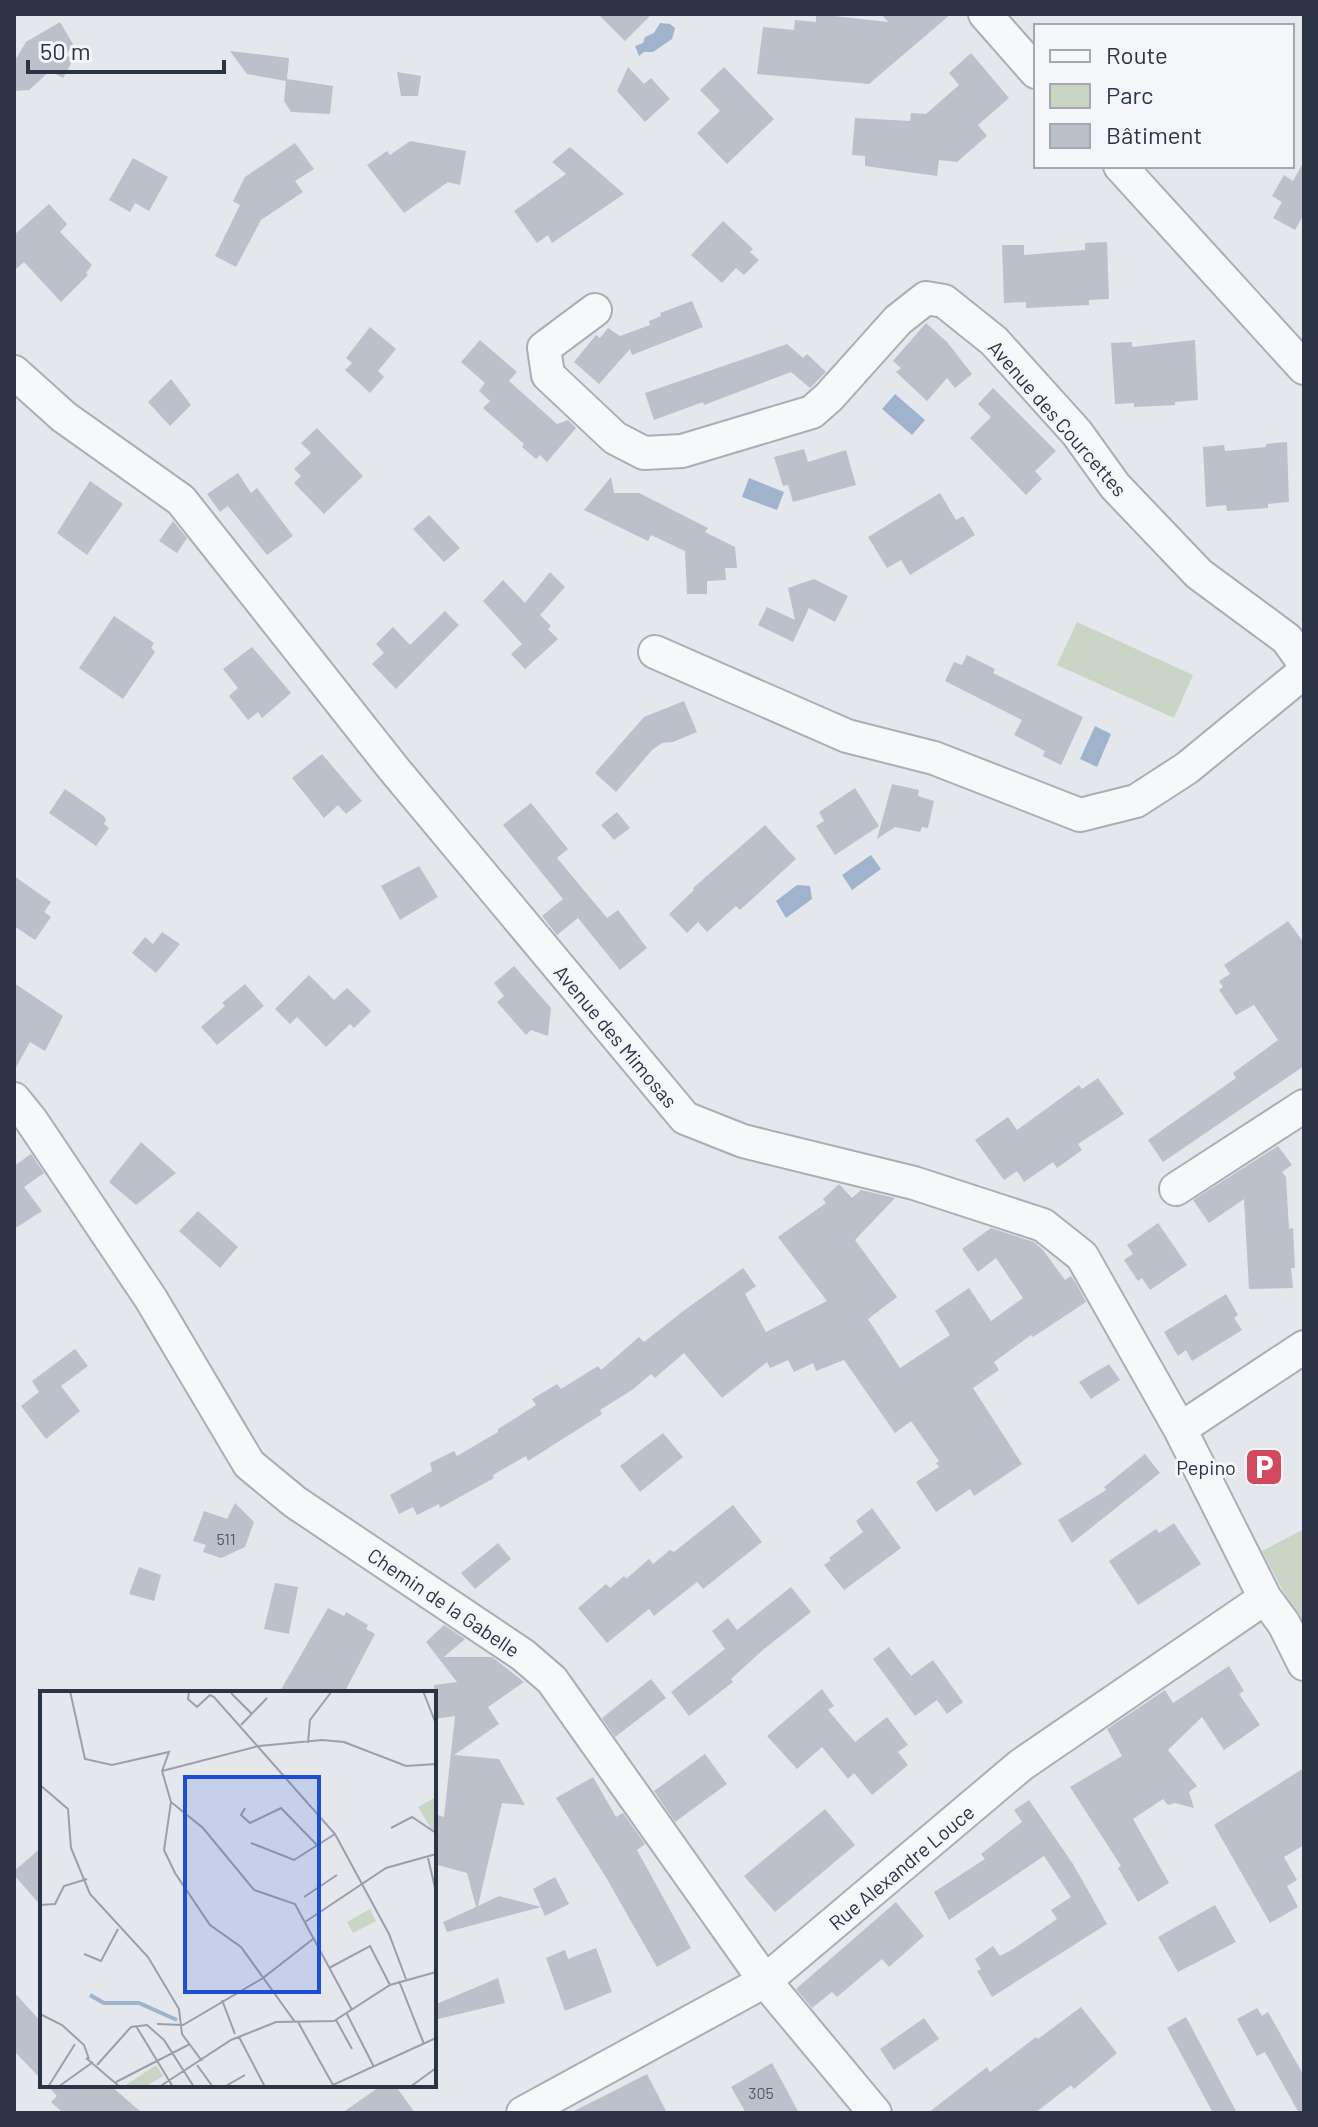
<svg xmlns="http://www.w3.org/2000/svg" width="1318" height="2127" font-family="Barlow,sans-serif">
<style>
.green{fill:#c9d6c5}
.water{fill:#9fb4cc}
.building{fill:#bbc0ca}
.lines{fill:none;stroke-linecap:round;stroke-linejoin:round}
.minor-casing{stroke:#a9aeb7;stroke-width:36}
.minor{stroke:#f7f8fa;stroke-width:32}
.labels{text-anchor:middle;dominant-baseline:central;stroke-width:6;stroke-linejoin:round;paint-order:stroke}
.number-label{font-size:16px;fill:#4f5766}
.street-label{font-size:20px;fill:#2b3445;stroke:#f4f6f9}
.poi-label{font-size:20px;fill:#2b3445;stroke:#f4f6f9;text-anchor:end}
.inset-river{fill:none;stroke:#9fb4cc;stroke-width:4}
.inset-road{fill:none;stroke:#9a9fa9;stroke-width:2}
.view{fill:#1d4ed8;fill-opacity:0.15;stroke:#1d4ed8;stroke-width:4}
.inset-edge{fill:none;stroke:#2b3445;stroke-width:4}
</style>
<rect width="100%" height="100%" fill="#e4e7ec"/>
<path class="green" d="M1077,622l116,53 -19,43 -117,-53z
M1304,1529v102l-42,-80z"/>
<path class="water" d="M660,23l10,1 5,4 -3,11 -19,13h-9l-5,4 -4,-10 8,-3 2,-6 9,-4z
M895,394l30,26 -13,15 -30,-26z
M749,478l35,14 -7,18 -35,-13z
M1095,726l16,8 -14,33 -17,-8z
M871,855l10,14 -29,21 -10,-15z
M797,885l13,1 2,13 -26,19 -10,-17z"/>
<path class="building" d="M598,14h54l-27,27z
M816,14l72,8 -7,-8h70l-82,70 -112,-10 6,-47 31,3 1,-10 21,2z
M60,22l13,22 -7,11 7,5 -10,18 -13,-7 -21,19 -15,1v-29l12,-20z
M230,51l59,7 -2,21 46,7 -3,28 -39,-2 -7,-11 2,-20 -39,-7z
M971,53l38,45 -31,27 9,11 -30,26 -18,-2 -2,16 -72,-10v-10l-13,-1 3,-37 55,3 1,-8 15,1 33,-29 -10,-12z
M628,67l16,17 7,-6 19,21 -25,23 -28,-31z
M724,67l50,52 -47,45 -30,-31 23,-22 -20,-21z
M397,72l24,4 -3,20h-17z
M410,141l56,10 -6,34 -12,-3 -44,31 -37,-48 20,-14 3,4z
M295,143l19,26 -19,12 8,11 -42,28 -25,47 -21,-11 25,-51 -7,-4 12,-24z
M570,147l54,47 -72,49 -4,-8 -11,8 -23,-32 52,-37 -14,-12z
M133,158l35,19 -19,34 -14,-8 -5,9 -21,-12z
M1304,161v53l-9,16 -22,-12 9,-16 -10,-6 12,-21 9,6z
M49,204l18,20 -7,8 32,33 -6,8 2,2 -27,27 -37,-40 -10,9v-36z
M723,221l30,28 -3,3 9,8 -15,15 -8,-7 -14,15 -31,-28z
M1107,242l2,57 -20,1v5l-63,3v-6l-22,1 -2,-58h22v10l61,-5v-7z
M692,301l11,26 -71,28 -2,-6 -31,35 -25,-22 22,-27 4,3 8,-10 12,8 30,-11 -1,-4 12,-5 -1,-3z
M926,323l21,19 25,32 -17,14 -8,-10 -20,23 -31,-29 5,-4 -8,-7z
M370,327l26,22 -18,22 6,6 -14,16 -25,-23 7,-7 -6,-5z
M480,340l37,32 -8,9 48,43 11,-4 8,8 -29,34 -7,-7 -4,4 -14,-12 2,-3 -41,-36 7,-7 -11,-10 6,-8 -24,-21z
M1195,340l3,60 -23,2v3l-41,2v-4l-19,1 -4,-61 21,-1v5z
M787,344l16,14 4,-4 19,18 -16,16 -19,-16 -87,33 -1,-3 -49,18 -9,-27z
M171,379l20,26 -21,21 -22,-24z
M993,388l63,63 -21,20 7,8 -16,16 -56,-57 21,-21 -13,-13z
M317,428l46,48 -39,38 -30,-31 7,-7 -7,-7 17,-16 -10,-10z
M1287,442l2,60 -21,2v4l-41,3 -1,-6 -20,2 -3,-60 21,-2 1,6 41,-4v-3z
M804,449l4,13 38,-12 10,35 -63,17 -5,-17 -5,1 -9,-29z
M238,473l13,20 6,-5 36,48 -26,19 -39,-49 -8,6 -13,-18z
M611,477l3,16h25l69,35 -3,4 30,15 2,21h-12l1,12 -19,1v13h-20l-2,-43 -34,-16 -3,6 -64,-31z
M90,481l33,23 -36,51 -30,-22z
M940,493l16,27 7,-4 12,19 -65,40 -9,-15 -14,8 -19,-31z
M429,515l31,33 -16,14 -31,-33z
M173,521l14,17 -10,15 -18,-12z
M550,572l15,15 -25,28 11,11 -3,3 10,10 -33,30 -14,-15 11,-10 -39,-43 20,-21 22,23z
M814,579l34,17 -13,26 -26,-14 -16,34 -35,-17 9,-18 28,13 -7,-32z
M445,611l14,14 -63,64 -24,-25 12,-11 -8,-9 17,-17 17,18z
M114,616l40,27 -3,5 4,4 -32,47 -44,-31z
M252,647l39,46 -29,25 -4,-6 -10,8 -19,-24 9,-8 -15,-19z
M967,655l28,14 -2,4 90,44 -22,48 -18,-9 2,-5 -31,-16 8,-15 -77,-39 9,-19 8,3z
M684,701l13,31 -24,10 -11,1 -10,7 -36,42 -21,-19 49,-56z
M322,754l40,47 -16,13 -8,-9 -14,13 -32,-40z
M892,784l27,6 -1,6 16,5 -6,27 -6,-1 -2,5 -25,-5 -18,12z
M855,788l24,38 -44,29 -19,-29 8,-5 -5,-9z
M65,789l39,27 2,4 -2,4 5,4 -13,18 -47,-33z
M531,803l37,46 -11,9 50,60 11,-8 29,38 -27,22 -42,-52 -21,17 -15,-19 21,-17 -60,-74z
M617,812l13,16 -16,12 -13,-15z
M765,825l31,34 -56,51 -4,-4 -29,26 -9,-10 -11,11 -18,-19 25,-24 -1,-2z
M419,866l19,31 -38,23 -19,-34z
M14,876l37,26 -7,10 7,5 -16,23 -21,-14z
M1288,921l16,22v123l-141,96 -15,-22 88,-62 -3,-5 45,-33 -24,-35 -18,10 -17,-25 4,-3 -4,-6 11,-7 -6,-9z
M162,932l18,12 -24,29 -24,-20 13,-16 8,7z
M514,966l37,42 -3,28 -17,-6 -5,5 -29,-33 7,-6 -10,-13z
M309,975l25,25 13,-12 24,23 -17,17 -4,-4 -24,23 -29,-30 -7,7 -15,-15z
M14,983l49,33 -18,35 -15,-9 -16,29z
M245,984l19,22 -47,39 -16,-18 24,-21 -3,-3z
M1098,1078l26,36 -46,30 4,6 -25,18 -4,-6 -29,20 -7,-11 -13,9 -29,-40 33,-23 9,13 62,-45 3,4z
M141,1142l35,31 -40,32 -27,-23z
M1278,1146l14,19 -10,7 4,5 3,52 4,-1 2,40h-4l2,20 -44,1 -5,-90 -35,24 -16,-23z
M31,1154l13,19 -20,14 18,24 -28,18v-63z
M839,1184l13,14 9,-8 34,8 -40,42 42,57 -29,22 32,49 50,-33 -15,-24 34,-23 22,33 32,-23 -27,-40 -18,14 -16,-23 29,-21 43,14 9,8 22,30 6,-4 6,9 9,17 -53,35 -2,-2 -37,27 5,8 -26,18 49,76 -48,32 -4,-7 -34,23 -20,-30 23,-15 -3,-4 3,-2 -28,-40 -16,12 -51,-73 -28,11 -3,-8 -19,9 -6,-12 -18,8 -3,-6 -45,36 -38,-45 -29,25 -4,-4 -19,16 -32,20 2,4 -74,47 -2,-5 -33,19 1,3 -54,30 -1,-4 -22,11 -4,-8 -14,7 -9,-19 42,-24 -2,-8 24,-12 3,5 41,-24v-3l38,-24 -4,-6 25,-15 4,5 37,-23 3,4 38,-33 5,5 38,-30 61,-44 13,18 -11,8 21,38 61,-31 -49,-64 48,-34 -3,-4z
M198,1211l40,36 -18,21 -41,-37z
M1158,1223l29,42 -37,25 -8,-12 -4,3 -14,-21 9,-6 -6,-9z
M1226,1294l12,21 -4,3 8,12 -50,31 -6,-11 -8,6 -14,-24z
M75,1349l13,17 -27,20 19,25 -34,28 -25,-33 18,-14 -7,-11z
M1109,1364l11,16 -29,19 -12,-17z
M663,1433l20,24 -43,35 -20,-26z
M1145,1454l15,19 -88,70 -14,-23 48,-30 -2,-3z
M235,1503l19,19 -9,25 -24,11 -18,-6 3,-7 -13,-4 11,-30 23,8z
M733,1505l29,37 -59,47 -6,-7 -43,34 -5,-7 -42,34 -29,-35 28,-24 4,4 14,-12 2,3 23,-20 4,5 17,-14 4,2z
M872,1508l29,40 -57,42 -20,-25 7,-5 -2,-2 34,-26 -7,-11z
M1174,1523l27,41 -63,41 -29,-44 47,-32 3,4z
M498,1543l13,16 -36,30 -14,-16z
M139,1567l22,8 -7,26 -25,-7z
M275,1583l23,4 -9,47 -25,-5z
M791,1587l20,25 -47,37 -33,30 2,3 -44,34 -18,-24 54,-43 -13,-18 16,-13 9,12z
M328,1608l16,8 2,-4 22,13 -2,4 9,5 -31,59h-65z
M444,1625l21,14 -21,18h48l32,25 -36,25 11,17 -45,31 45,4 26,46 -23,-2 -24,103 21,-10 42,11 -8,-18 22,-12 14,27 -24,12 -4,-9 -94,25 -4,-10 33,-15 -9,-34 -33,-9v-50l10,3 11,-101 -21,3v-34l23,-3 -31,-40z
M889,1647l22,29 22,-16 30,42 -16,12 -10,-14 -22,16 -42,-57z
M1229,1666l15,25 -5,3 21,31 -36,25 -22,-33 -34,33 29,36 -8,6 5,16 -19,-5 -7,2 -5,-6 -30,20 36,64 -31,19 -20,-34 3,-2 -51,-79 52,-31 -15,-27 58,-39 8,13z
M651,1679l15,19 -51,39 -13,-19z
M822,1689l12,17 -6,4 27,32 32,-25 21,28 -10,7 10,13 -36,30 -18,-22 -6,6 -26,-32 -25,22 -30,-33z
M705,1754l22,30 -52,38 -21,-31z
M1304,1768v77l-20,12 13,23 -10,6 11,21 -28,16 -56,-98z
M593,1777l23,40 7,-4 22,31 -8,6 54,98 -34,19 -50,-88 -51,-81z
M1029,1800l44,64 34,60 -115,73 -15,-26 4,-2 -6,-10 18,-13 7,10 13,-7 44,-30 -6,-9 20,-13 -27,-41 -95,64 -15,-28 51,-33 -4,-5 41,-32 -8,-12z
M825,1809l30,36 -80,67 -31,-36z
M42,1847v60l-28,-32v-4z
M896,1902l28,34 -35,31 -7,-8 -45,38 -5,-5 -20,16 -16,-19z
M1215,1905l21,37 -58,30 -20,-35z
M596,1948l16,44 -47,19 -19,-53 19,-8 3,9z
M498,1978l7,25 -71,17v-15z
M14,1992l28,31v57l-28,-29z
M1081,2007l36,46 -43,36 -3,-4 -36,28h-107l59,-46 3,5 46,-35 2,2z
M1257,2008l5,8 6,-4 36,64v37h-5l-34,-61 -8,4 -20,-37z
M1186,2017l51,96h-24l-46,-85z
M924,2018l15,21 -45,31 -14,-21z
M772,2063l27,50h-53l-15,-26z
M647,2074l20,39h-97l42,-21z
M47,2085h63l32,28h-79l-12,-11 6,-6z
M382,2085h13l20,28h-73z"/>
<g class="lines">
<g class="minor-casing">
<path id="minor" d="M985,14l51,58
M1120,166l184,202
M595,310l-51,38 4,27 67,63 29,15 38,-2 130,-39 17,-15 69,-77 28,-22 18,3 50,40 83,92 38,53 84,88 88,65 17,24
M14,372l50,45 117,83 212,268 292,350 58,23 171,42 129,42 39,31 98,173 85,169 19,26 20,40
M655,652l192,84 87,22 146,57 56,-14 51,-33 117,-96
M14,1099l17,21 120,179 98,165 46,38 228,153 29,25 213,301 110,132
M1176,1189l128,-83
M1180,1429l124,-82
M523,2113l242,-132 256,-216 244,-167"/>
</g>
<use href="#minor" class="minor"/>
</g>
<defs>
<g id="parking-square" transform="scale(2)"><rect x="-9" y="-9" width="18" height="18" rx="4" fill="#d1495b" stroke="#f4f6f9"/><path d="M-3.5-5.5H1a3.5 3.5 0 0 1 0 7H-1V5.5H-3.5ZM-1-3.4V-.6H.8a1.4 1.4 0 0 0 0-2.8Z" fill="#fff"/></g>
</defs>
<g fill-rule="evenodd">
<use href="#parking-square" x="1264" y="1467"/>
</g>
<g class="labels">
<g class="number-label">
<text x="226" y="1538">511</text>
<text x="761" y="2092">305</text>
</g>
<g class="street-label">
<text transform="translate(1058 418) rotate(49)">Avenue des Courcettes</text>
<text transform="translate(616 1036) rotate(50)">Avenue des Mimosas</text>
<text transform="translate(444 1602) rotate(34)">Chemin de la Gabelle</text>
<text transform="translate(901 1867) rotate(-40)">Rue Alexandre Louce</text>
</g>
<g class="poi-label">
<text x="1236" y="1467">Pepino</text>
</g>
</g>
<g transform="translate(40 1691)">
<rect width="396" height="396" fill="#e4e7ec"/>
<path d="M396,106v31l-4,2 -14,-23zM330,218l6,12 -23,12 -6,-11zM116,374l7,11 -18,11h-22z" fill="#c9d6c5"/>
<path class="inset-river" d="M50,304l14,8h35l38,17"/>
<path class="inset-road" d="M30,0l15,68 27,6 57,-13 -7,19M149,0l-1,8 9,8 13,-12 4,2 121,137 54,100 17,45M383,0l13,33M191,2l21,21M201,34l26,-27M268,52l2,-23 22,-29M122,80l9,31 -7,48 11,23 35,52 31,22 54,75M122,80l97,-25 63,-6 22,2 62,24 30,-2M0,94l28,24 3,39 19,46 58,63 31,52 3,25 20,27M131,111l32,26 51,62 41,14 57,106M205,117l-4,7 9,8 31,-15 36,37M351,137l21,-11 24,16M211,152l43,17 41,-26M388,167l8,34M264,206l33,-22M0,214l15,-1 9,-18 23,-7M265,231l81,-54 50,-14M44,263l17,7 17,-32M289,277l41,-22 20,39M359,290l25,63M182,309l13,34M0,323l22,11 22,20 5,14M307,323l27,53M296,329l16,29M258,331l35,63 103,-47M117,333l26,1 80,-47 50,-39M96,335l37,61M199,346l26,50M46,367l34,29M57,374l34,-38 16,-2 17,15 30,47M157,374l16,22M76,391l74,-38M8,396l27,-43M18,396l35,-25M119,396l72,-47 45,-18 58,-1 56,-36 46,-13M184,396l21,-12M370,396l26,-19"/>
<path class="view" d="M145,86h134v215h-134z"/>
<rect width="396" height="396" class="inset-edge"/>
</g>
<rect width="1318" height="2127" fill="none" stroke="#2b3445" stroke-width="32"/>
<rect x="1034" y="24" width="260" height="144" fill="#f4f6f9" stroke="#a4a8b1" stroke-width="2"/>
<rect x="1050" y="50" width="40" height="12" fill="#f7f8fa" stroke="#a4a8b1" stroke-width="2"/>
<text x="1106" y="64" font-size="24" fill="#2b3445">Route</text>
<rect x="1050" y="84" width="40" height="24" fill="#c9d6c5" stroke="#a4a8b1" stroke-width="2"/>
<text x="1106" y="104" font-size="24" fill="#2b3445">Parc</text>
<rect x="1050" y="124" width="40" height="24" fill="#bbc0ca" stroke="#a4a8b1" stroke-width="2"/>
<text x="1106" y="144" font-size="24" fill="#2b3445">Bâtiment</text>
<path d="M28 60v12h196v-12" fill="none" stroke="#2b3445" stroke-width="4"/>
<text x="40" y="60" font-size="24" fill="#2b3445" stroke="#f4f6f9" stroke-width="6" paint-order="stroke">50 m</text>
</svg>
